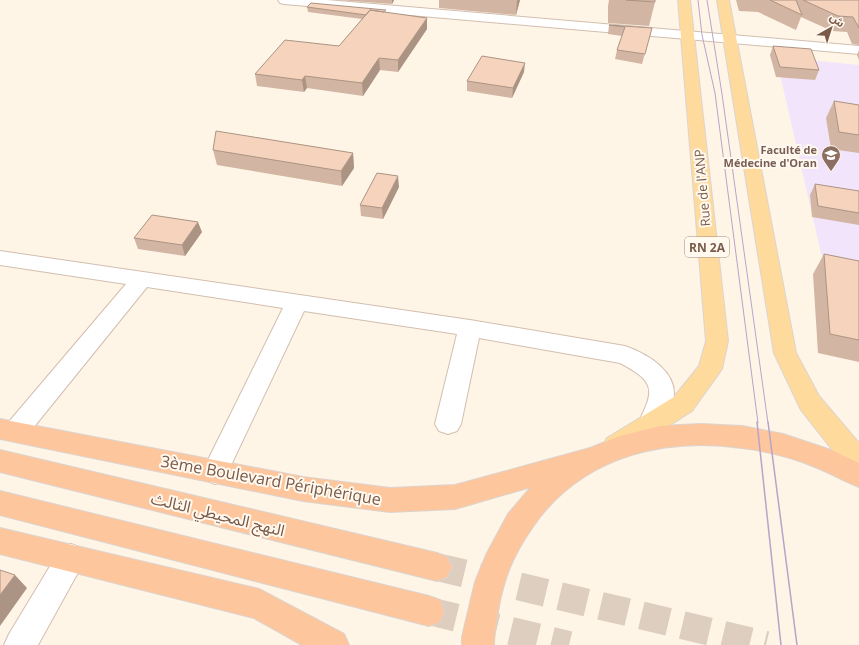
<svg xmlns="http://www.w3.org/2000/svg" width="859" height="645" font-family="'Open Sans','Noto Sans Arabic',sans-serif">
<style>
.education{fill:#f2e4fa}
.lines{fill:none;stroke-linecap:round;stroke-linejoin:round}
.trunk-tunnel{stroke:#ddcec0;stroke-width:28;stroke-dasharray:28 14;stroke-linecap:butt}
.minor-casing{stroke:#d3beaf;stroke-width:2}
.primary-casing{stroke:#dcd4d0;stroke-width:2}
.trunk-casing{stroke:#dcd4d0;stroke-width:2}
.minor{fill:#fff;fill-rule:evenodd}
.primary{fill:#ffda9d;fill-rule:evenodd}
.trunk{fill:#fdc69c;fill-rule:evenodd}
.tram-far1{stroke:#b8a4c9;stroke-width:1}
.tram{stroke:#b8a4c9;stroke-width:1.5}
.wall{fill:#d3b5a3}
.shaded-wall{fill:#ac9484}
.building{fill:#f5d3bd;stroke:#ac9484}
.labels{text-anchor:middle;dominant-baseline:central;stroke-width:4;stroke-linejoin:round;paint-order:stroke}
.far-education-label{font-size:11px;font-weight:bold;fill:#785e54;stroke:#fff9ef;text-anchor:end}
.shield{fill:#fff9ef;stroke:#a28a7b;stroke-width:1}
.shield-label{font-size:12px;font-weight:bold;fill:#7a5a49}
.street-label{font-size:13px;fill:#7a5a49;stroke:#fff9ef}
.near-street-label{font-size:16px;fill:#7a5a49;stroke:#fff9ef}
</style>
<rect width="100%" height="100%" fill="#fef5e7"/>
<path class="education" d="M776,57l83,8v219l-32,-5z"/>
<g class="lines">
<path class="trunk-tunnel" d="M437,567l329,78
M429,611l140,34"/>
<g class="minor-casing">
<path id="minor" d="M278,0h49l532,46v8l-575,-50 -4,-1z
M0,251l470,69 155,26c23,8 55,27 48,55 -3,11 -9,21 -14,31l-9,3 -9,-3 -4,-7c18,-35 19,-43 -17,-62l-141,-25 -18,86 -4,7 -9,3 -9,-3 -4,-7 22,-90 -153,-23 -80,169 -9,4 -9,-4 -4,-8 81,-164 -136,-21 -122,151 -9,3 -9,-3 -4,-7 4,-7 119,-140 -126,-19z
M71,544l10,4 5,10 -48,87h-34l5,-11 52,-86z"/>
</g>
<g class="primary-casing">
<path id="primary" d="M678,0h12l38,341 -6,28 -30,42 -67,43 -9,3 -9,-3 -4,-8 4,-8 67,-41 25,-31 7,-25z
M717,0h12l67,353 23,43 40,47v28l-9,-3 -16,-16 -33,-42 -27,-57z"/>
</g>
<g class="trunk-casing">
<path id="trunk" d="M0,419l303,58 87,11 65,-3 135,-37 30,-12 40,-10 41,-2 41,2 41,8 48,16 28,13v24c-15,-6 -29,-14 -44,-20 -23,-10 -49,-16 -73,-19 -75,-11 -153,7 -202,69 -21,28 -35,54 -41,89 -2,13 -5,26 -5,39h-32v-8l13,-55 12,-29 21,-39 23,-27 -76,22 -65,3 -87,-11 -303,-62z
M0,450l437,103 10,4 5,10 -5,10 -10,4 -437,-109z
M0,491l429,105 11,4 4,11 -4,11 -11,4 -429,-111z
M0,528l259,61 85,45 5,11h-47l-48,-27 -254,-64z"/>
</g>
<use href="#minor" class="minor"/>
<use href="#primary" class="primary"/>
<use href="#trunk" class="trunk"/>
<path class="tram-far1" d="M698,0l4,35 13,58 43,330
M707,0l15,94 46,329"/>
<path class="tram" d="M757,422l24,223
M768,422l29,223"/>
</g>
<path class="wall" d="M338,0h56l-2,4z
M439,0h81l-4,15 -77,-7z
M609,0h46v2l-6,24 -41,-3v-17z
M736,0h123v45l-7,-1 -5,-12 -15,-1 -31,-14 -5,13 -38,-18 -19,-1z
M307,7l79,5 41,17 -29,43 -18,-2 -17,26 -56,-8 -3,4 -47,-6 -2,-12 84,-28 23,-27 -54,-7z
M609,25l43,3 -10,36 -27,-5 2,-9 5,-14 -14,-2z
M773,46l46,24 -4,10 -39,-3 -6,-22z
M859,50v10l-2,-5z
M524,72l-12,26 -45,-7v-10z
M834,101l25,4v48l-28,-4 -5,-31z
M213,150l140,3 1,15 -12,18 -125,-21z
M815,184l44,7v34l-47,-8 -2,-22z
M399,187l-16,32 -22,-3 -1,-11z
M202,232l-17,24 -47,-7 -4,-11z
M824,254l35,7v101l-41,-9 -5,-79z"/>
<path class="shaded-wall" d="M392,0h2l-2,4z
M517,0h3l-4,15z
M427,18v11l-29,43v-12z
M379,58l1,12 -17,26 -1,-13z
M525,63l-1,9 -12,26 1,-10z
M305,76l2,12 -3,4 -2,-12z
M353,153l1,15 -12,18 -1,-15z
M398,176l1,11 -16,32 -1,-11z
M198,222l4,10 -17,24 -3,-11z
M15,575l12,13 -27,38v-31z"/>
<path class="building" d="M626,0h29v2z
M770,0h26l6,15z
M803,0h56v28l-6,-11 -15,-1z
M311,3l75,7 -2,2 -14,-2 -4,5 -59,-8z
M370,10l57,8 -29,42 -19,-2 -17,25 -57,-7 -3,4 -47,-6 30,-34 54,6z
M609,25l43,3 -7,26 -28,-4 8,-23z
M773,46l38,3 8,21 -39,-3z
M482,56l43,7 -12,25 -46,-7z
M834,101l25,4v30l-20,-3z
M216,131l137,22 -12,18 -128,-21z
M377,173l21,3 -16,32 -22,-3z
M815,184l44,7v22l-41,-7z
M152,215l46,7 -16,23 -48,-7z
M824,254l35,7v79l-29,-6z
M0,570l15,5 -15,20z"/>
<defs>
<g id="university-pin" transform="scale(1)"><path d="M0 17L-7.5 6A9.5 9.5 0 1 1 7.5 6Z" fill="#8d6e63" stroke="#fff9ef"/><path d="M0-5L7-2L0 1L-7-2ZM-4 1L0 2.5L4 1V4Q0 6-4 4Z" fill="#fff"/></g>
</defs>
<g fill-rule="evenodd">
<use href="#university-pin" x="831" y="155"/>
</g>
<g class="labels">
<g class="far-education-label">
<text x="817" y="149">Faculté de<tspan x="817" dy="13">Médecine d'Oran</tspan></text>
</g>
<rect class="shield" x="685" y="237" width="44" height="20" rx="3"/>
<g class="shield-label">
<text x="707" y="247">RN 2A</text>
</g>
<g class="street-label">
<text transform="translate(702 188) rotate(-95)">Rue de l'ANP</text>
</g>
<g class="near-street-label">
<text transform="translate(271 480) rotate(10)">3ème Boulevard Périphérique</text>
<text transform="translate(218 514) rotate(14)">النهج المحيطي الثالث</text>
</g>
</g>
<g transform="translate(831 28) rotate(39)" stroke="#fff9ef" stroke-width="3" paint-order="stroke">
<path d="M0-3L7 15L0 10L-7 15Z" fill="#7a5a49"/>
<text y="-6" font-size="11" font-weight="bold" text-anchor="middle" fill="#7a5a49">ش</text>
</g>
</svg>
